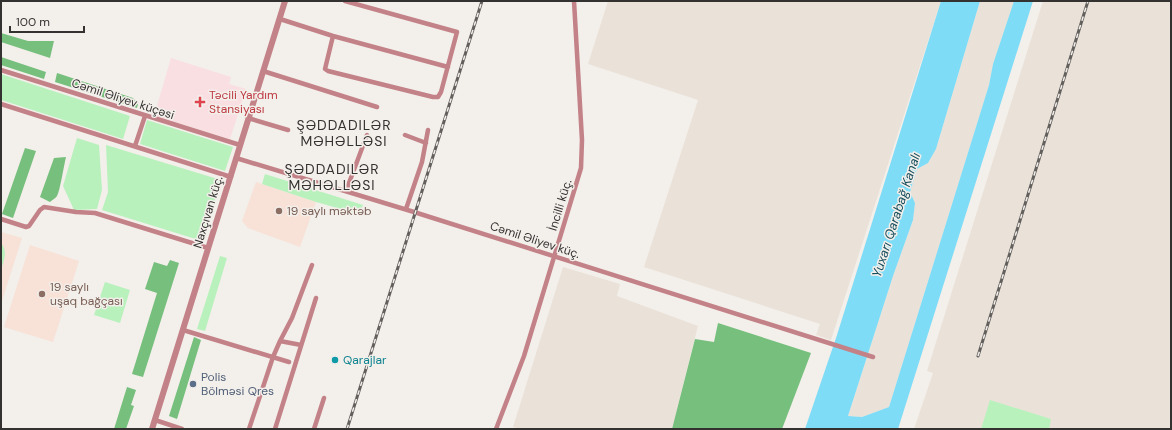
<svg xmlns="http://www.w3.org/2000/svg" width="1172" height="430" font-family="'DM Sans',sans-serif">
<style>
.built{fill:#eae2d8}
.education{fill:#f8e1d6}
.medical{fill:#f9dfe2}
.green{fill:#b9f1bd}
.forest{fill:#76bf7c}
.water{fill:#7edcf7}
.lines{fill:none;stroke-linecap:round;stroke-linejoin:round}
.minor{stroke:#c38287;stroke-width:4.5}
.tertiary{stroke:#c38287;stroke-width:6}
.rail-casing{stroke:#625f5d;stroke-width:3}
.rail{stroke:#f3efeb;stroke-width:1.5;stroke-dasharray:4.5;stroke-linecap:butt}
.health-dot{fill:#e0444e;stroke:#f3efeb;stroke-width:1.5}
.education-dot{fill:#8d6e63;stroke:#f3efeb;stroke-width:1.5}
.culture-dot{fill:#0f9aa8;stroke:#f3efeb;stroke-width:1.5}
.service-dot{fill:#5c6f8a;stroke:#f3efeb;stroke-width:1.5}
.labels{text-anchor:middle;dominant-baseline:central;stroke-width:3;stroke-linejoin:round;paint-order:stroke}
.health-label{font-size:12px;fill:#be3a42;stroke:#f3efeb;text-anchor:start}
.street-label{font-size:12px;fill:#343231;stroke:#f3efeb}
.education-label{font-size:12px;fill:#785e54;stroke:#f3efeb;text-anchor:start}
.culture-label{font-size:12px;fill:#0d838f;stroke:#f3efeb;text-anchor:start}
.service-label{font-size:12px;fill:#4e5e75;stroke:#f3efeb;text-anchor:start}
.water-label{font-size:13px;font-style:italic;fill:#174e5c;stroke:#f3efeb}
.quarter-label{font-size:14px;letter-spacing:1px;fill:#343231;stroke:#f3efeb}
</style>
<rect width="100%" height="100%" fill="#f3efeb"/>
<path class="built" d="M608,1h333l-110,339 -15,-5 4,-11 -176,-57 54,-167 -110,-36z
M980,1h34l-21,63 -4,21 -100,322 -27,10 -14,-1 45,-140 20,-56 2,-17 -5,-11 7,-23 11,-6 8,-14z
M1043,1h128v428h-257l19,-56 -6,-2z
M563,267l57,17 -3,12 81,30 -26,103h-152l-7,-2z"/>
<path class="education" d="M256,182l60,20 -16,45 -52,-19 -6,-7z
M1,232l21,6 -21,66z
M30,245l49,16 -26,81 -49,-15z"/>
<path class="medical" d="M171,58l60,19 -2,7 17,5 -16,50 -76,-23z"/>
<path class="green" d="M1,74l129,42 -7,23 -122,-39z
M147,120l86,27 -8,24 -85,-27z
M77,138l22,7 3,45 -5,19 -23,1 -11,-24z
M106,145l115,35 -19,61 -100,-31 6,-18z
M265,174l98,31 -4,9 -43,-12 -54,-18z
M1,243c7,8 3,17 0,27z
M220,256l7,2 -22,73 -8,-2z
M105,282l25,8 -10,33 -26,-8z
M990,400l61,19 -2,10h-68z"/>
<path class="forest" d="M1,33l27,8h26l-4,17 -49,-16z
M1,57l45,15 -2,7 -43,-14z
M57,73l76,25 5,6 -1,4 -82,-26z
M25,148l11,3 -23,67 -11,-4z
M66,157c-2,8 -6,34 -9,39 -1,2 -5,4 -7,6l-10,-5 14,-39z
M170,260l9,3 -36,114 -11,-3 25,-81 -12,-4 9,-27 13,4z
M718,323l93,30 -29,76h-110l23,-90 19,3z
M194,337l7,3 -24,79 -8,-3z
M127,387l9,3 -5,15 3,1 -8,23h-12z"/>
<path class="water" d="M941,1h39l-44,148 -8,14 -11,6 -7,23 5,11 -2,17 -20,56 -45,140 14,1 27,-10 100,-322 4,-21 21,-63h19l-135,428h-93l32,-94z"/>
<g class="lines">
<path class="minor" d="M280,19l53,17 115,31
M333,36l-8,33 3,2 105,26h5l3,-5 16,-60 -112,-31
M1,70l239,75
M263,71l114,36
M1,104l230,73
M248,118l40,12
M405,135l21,8
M135,146l10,-30
M236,158l178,54 459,145
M346,191l21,-56
M406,209l16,-47 6,-32
M1,219l25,8 3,-1 11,-16 4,-3 32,5 19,1 113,35
M183,330l106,32
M280,341l21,4
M155,420l27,9
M249,429l24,-72 7,-16 12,-23 20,-53
M275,429l41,-131
M314,429l10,-31
M496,429l28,-73 57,-188 1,-28 -8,-139"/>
<path class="tertiary" d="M152,429l133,-428"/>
<g class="rail-casing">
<path id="rail" d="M978,356l110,-355
M347,429l135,-428"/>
</g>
<use href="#rail" class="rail"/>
</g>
<path class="health-dot" d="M198 96h4v4h4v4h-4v4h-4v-4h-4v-4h4z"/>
<g class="education-dot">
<circle cx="279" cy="211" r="4"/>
<circle cx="42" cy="294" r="4"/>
</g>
<circle class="culture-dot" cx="335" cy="360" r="4"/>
<circle class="service-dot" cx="193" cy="384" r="4"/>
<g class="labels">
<g class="health-label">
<text x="209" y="95">Təcili Yardım<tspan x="209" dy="14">Stansiyası</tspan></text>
</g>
<g class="street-label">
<text transform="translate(123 99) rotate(18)">Cəmil Əliyev küçəsi</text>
<text transform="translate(560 205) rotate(-73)">İncilli küç.</text>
<text transform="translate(208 212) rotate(-73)">Naxçıvan küç.</text>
<text transform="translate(535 240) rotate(18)">Cəmil Əliyev küç.</text>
</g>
<g class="education-label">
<text x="287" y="211">19 saylı məktəb</text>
<text x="50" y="287">19 saylı<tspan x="50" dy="14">uşaq bağçası</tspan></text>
</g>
<g class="culture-label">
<text x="343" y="360">Qarajlar</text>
</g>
<g class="service-label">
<text x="201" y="377">Polis<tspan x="201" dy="14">Bölməsi Qres</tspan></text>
</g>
<g class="water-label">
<text transform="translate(896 215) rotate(-72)">Yuxarı Qarabağ Kanalı</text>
</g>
<g class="quarter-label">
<text x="344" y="125">ŞƏDDADILƏR<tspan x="344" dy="16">MƏHƏLLƏSI</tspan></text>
<text x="332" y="169">ŞƏDDADILƏR<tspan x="332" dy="16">MƏHƏLLƏSI</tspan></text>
</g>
</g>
<rect width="1172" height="430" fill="none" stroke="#343231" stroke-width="4"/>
<path d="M10 26v6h74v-6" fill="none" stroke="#343231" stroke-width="2"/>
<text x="16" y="26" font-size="12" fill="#343231" stroke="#f3efeb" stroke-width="3" paint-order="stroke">100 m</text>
</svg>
